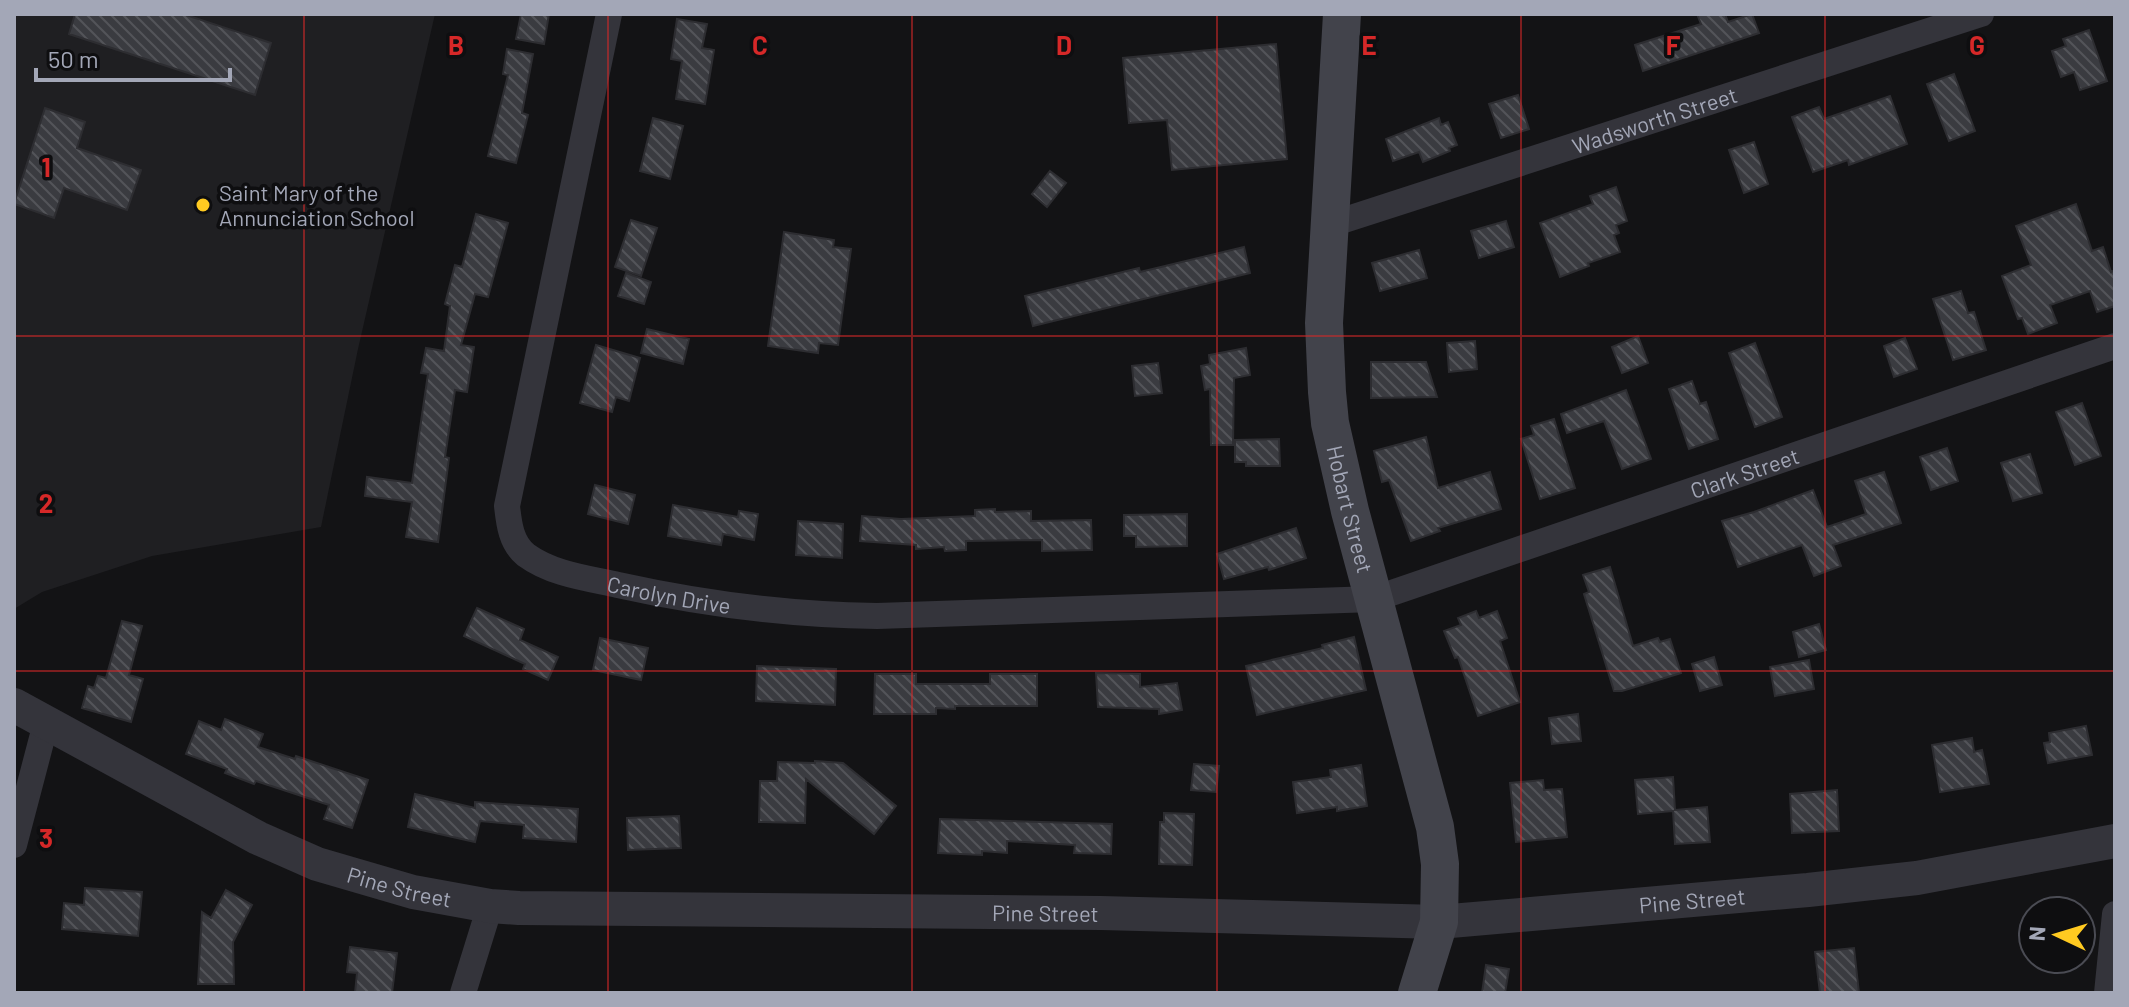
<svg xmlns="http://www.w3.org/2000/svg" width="2129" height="1007" font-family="Barlow,sans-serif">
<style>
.built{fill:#1f1f22}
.building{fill:url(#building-back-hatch);stroke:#2d2d31;stroke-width:2}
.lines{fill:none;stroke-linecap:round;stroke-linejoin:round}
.minor{stroke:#34343b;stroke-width:26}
.tertiary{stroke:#34343b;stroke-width:34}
.secondary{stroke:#42434b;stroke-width:38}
.grid{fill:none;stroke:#d62828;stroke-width:2;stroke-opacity:0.55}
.poi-dot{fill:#ffca21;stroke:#0e0e10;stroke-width:3}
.labels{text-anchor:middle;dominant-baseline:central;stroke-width:7;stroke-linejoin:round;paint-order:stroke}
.street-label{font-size:22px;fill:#a3a7b7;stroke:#0e0e10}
.poi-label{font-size:22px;fill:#a3a7b7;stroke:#0e0e10;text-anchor:start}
.grid-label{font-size:26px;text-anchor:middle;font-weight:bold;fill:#d62828;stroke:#0e0e10;stroke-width:7;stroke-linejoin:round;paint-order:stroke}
</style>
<defs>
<pattern id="building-back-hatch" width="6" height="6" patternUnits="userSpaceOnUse" patternTransform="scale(2)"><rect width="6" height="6" fill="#3a3b40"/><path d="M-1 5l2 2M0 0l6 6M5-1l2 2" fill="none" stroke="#535459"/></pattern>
</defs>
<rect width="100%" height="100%" fill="#131315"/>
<path class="built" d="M14,14h421l-77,335 -37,178 -169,29 -110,36 -28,17z"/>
<path class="building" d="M75,14h108l88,29 -16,52 -186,-61z
M521,14h28l-5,30 -28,-5z
M1697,14h28l3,8 24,-8 7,19 -116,38 -8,-26 66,-21z
M677,19l30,5 -5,24 12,2 -9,54 -29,-5 6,-38 -11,-2z
M2089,30l18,51 -27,9 -6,-18 -13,5 -9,-26 14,-5 -3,-7z
M1276,44l11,115 -115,11 -5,-50 -38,3 -6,-65z
M507,49l26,5 -11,59 6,2 -12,48 -28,-7 20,-81 -5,-1z
M1954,74l21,57 -26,10 -22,-57z
M1518,95l11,34 -28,9 -12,-34z
M1890,96l17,48 -58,21 -1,-5 -35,12 -21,-55 27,-10 5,12z
M45,108l40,14 -8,26 64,22 -14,40 -63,-22 -10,30 -40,-14z
M653,118l30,8 -13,53 -30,-8z
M1439,118l2,7 7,-3 9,23 -8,3 1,3 -27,11 -4,-10 -26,9 -7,-22z
M1754,142l14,42 -24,9 -15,-43z
M1050,171l16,12 -19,24 -15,-13z
M1616,187l11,34 -11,4 3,8 -5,2 6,17 -32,11 1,3 -29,11 -20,-54 53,-19 -3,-8z
M2076,204l16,47 11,-4 8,25 4,-2v36l-18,6 -7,-21 -40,14 7,18 -29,11 -6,-16 -4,1 -16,-43 29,-11 -15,-39z
M476,214l32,9 -20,74 -13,-3 -14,51 13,2 -7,45 -12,-2 -10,67 4,1 -11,84 -32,-5 6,-35 -47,-6 2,-19 45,6 16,-109 -7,-1 5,-25 18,3 6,-45 -5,-2 10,-39 7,2z
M631,220l26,8 -16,48 -26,-9z
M1506,221l8,26 -35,11 -8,-27z
M784,232l50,8 -1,7 18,2 -13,96 -19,-2 -1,10 -50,-7z
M1244,247l6,26 -217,53 -8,-30 114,-28 1,4z
M1419,250l8,28 -47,13 -8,-28z
M626,273l25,9 -7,22 -26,-8z
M1961,291l7,22 6,-1 12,38 -33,10 -20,-61z
M647,329l42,10 -6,25 -42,-11z
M1638,336l10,27 -26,10 -10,-26z
M1905,338l12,31 -23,8 -10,-31z
M1475,341l2,28 -28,3 -2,-29z
M1755,343l27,74 -27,10 -26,-74z
M596,345l44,13 -11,43 -13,-4 -4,15 -32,-9z
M1246,348l4,27 -16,3 -1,67h-22l-1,-56 -5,1 -4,-24 9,-2 -1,-9z
M1371,362h55l11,35 -66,1z
M1158,363l4,30 -27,3 -3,-30z
M1692,381l8,23 6,-2 12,37 -29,10 -20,-60z
M1626,390l25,69 -29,10 -18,-48 -37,12 -6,-19z
M2082,403l19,53 -26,9 -19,-53z
M1554,419l21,69 -35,11 -19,-60 13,-4 -3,-9z
M1426,437l12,51 52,-16 11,37 -63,19 2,3 -29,10 -22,-61 -7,2 -8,-31z
M1279,439l1,27h-34v-4h-11v-22z
M1947,448l11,33 -27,9 -11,-33z
M2030,454l12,39 -29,8 -12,-38z
M1884,472l17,51 -68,22 8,21 -27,10 -12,-31 -64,22 -16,-46 32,-9 59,-22 14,37 39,-13 -11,-33z
M595,485l40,10 -7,29 -40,-10z
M673,505l65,12 1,-6 19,3 -4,26 -31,-6 -2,11 -53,-9z
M995,509v3l36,-1v10l60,-1 1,30 -50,1v-11l-76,1v9l-21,1 -1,-4 -28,2v-4l-56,-4 2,-25 39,3 74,-3v-6z
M1187,514v32l-51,1v-11h-12v-21z
M798,521l45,3 -1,34 -46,-3z
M1296,528l10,30 -37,12 -1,-3 -44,12 -7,-25z
M1610,567l23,79 25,-8 2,4 10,-3 11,34 -59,18h-8l-30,-97 5,-2 -6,-17z
M477,608l47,21 -4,11 38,17 -10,23 -25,-11 2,-5 -61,-28z
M1476,611l3,7 18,-7 10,27 -7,3 20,61 -42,14 -20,-59 -3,1 -11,-27 17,-6 -3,-7z
M122,621l20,5 -13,49 14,4 -12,43 -49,-14 6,-22 6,2 4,-12 8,2z
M1819,624l7,26 -27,7 -6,-25z
M1354,637l12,53 -109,25 -11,-49 77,-18 -1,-3z
M600,638l48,10 -7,32 -48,-10z
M1714,657l8,28 -22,6 -8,-27z
M1809,660l5,29 -39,7 -5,-29z
M757,666l79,3 -1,36 -79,-4z
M1096,673l44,1v13l37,-4 5,27 -23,4v-5l-61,-2z
M875,674h41v10h74v-10h47v32h-82v3l-19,-1v6h-62z
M1578,714l3,27 -29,3 -3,-26z
M225,719l38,15 -5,13 37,12 1,-3 72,24 -16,48 -28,-9 5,-14 -73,-24 -2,3 -29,-11 2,-4 -41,-15 13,-33 22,9z
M2086,726l6,29 -44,8 -4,-20 6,-1 -1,-9z
M1972,738l2,14 8,-2 7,34 -49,8 -8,-47z
M815,761l28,2 53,43 -22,28 -68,-55 -1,44 -46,-1 1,-41h17l1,-19 37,1z
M1194,764l25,2 -3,26 -25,-2z
M1361,765l6,41 -30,5v-4l-40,6 -4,-31 38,-5 -1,-7z
M1673,777l2,33 32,-3 3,35 -35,2 -2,-33 -35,3 -3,-34z
M1543,780l1,10 18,-1 5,48 -51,5 -6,-59z
M1837,790l2,41 -47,2 -2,-39z
M415,794l60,14v-6l103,7 -2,33 -53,-4 1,-13 -44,-4 -5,21 -67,-15z
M1164,813l30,1 -2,51 -33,-1 1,-42h4z
M679,816l2,32 -53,2 -1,-32z
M940,819l172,5 -1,30 -37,-1 1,-8 -68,-4v12l-25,-2v4l-44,-2z
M85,888l57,4 -4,44 -76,-7 2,-26 20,2z
M226,890l26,15 -19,37 1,42h-36l4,-72 9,6z
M350,947l47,6 -5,40h-37l2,-20 -10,-1z
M1854,948l5,45h-39l-5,-41z
M1486,965l23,4 -4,24h-23z"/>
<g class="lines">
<g class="minor">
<path id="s1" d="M609,14l-102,492c2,18 4,37 19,49 26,19 60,23 92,30 86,19 171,30 259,31l497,-17 741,-253"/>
<path id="s2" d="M1329,225l652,-211"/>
<path d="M14,845l32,-122"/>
<path d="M463,993l27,-87"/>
<path d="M2107,993l8,-79"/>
</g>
<path class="tertiary" id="s3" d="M14,705l244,133 59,26 96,28 77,14 29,2 582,5 338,9 369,-32 109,-12 198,-37"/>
<path class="secondary" id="s4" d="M1342,14l-18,309 3,69 3,31 20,88 85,316 5,37 -1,58 -22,71"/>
</g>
<path class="grid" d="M304,14v979M608,14v979M912,14v979M1217,14v979M1521,14v979M1825,14v979M14,336h2101M14,671h2101"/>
<circle class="poi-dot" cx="203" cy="205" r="8"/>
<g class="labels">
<g class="street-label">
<text stroke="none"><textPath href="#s2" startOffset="342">Wadsworth Street</textPath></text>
<text stroke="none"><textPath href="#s1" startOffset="1804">Clark Street</textPath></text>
<text stroke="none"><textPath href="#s4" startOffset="498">Hobart Street</textPath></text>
<text stroke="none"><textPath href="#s1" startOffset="706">Carolyn Drive</textPath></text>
<text stroke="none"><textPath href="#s3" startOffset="428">Pine Street</textPath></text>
<text stroke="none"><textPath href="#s3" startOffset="1724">Pine Street</textPath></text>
<text stroke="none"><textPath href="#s3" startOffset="1076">Pine Street</textPath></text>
</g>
<g class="poi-label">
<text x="219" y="192">Saint Mary of the<tspan x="219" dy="25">Annunciation School</tspan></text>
</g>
</g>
<g class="grid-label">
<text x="456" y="55">B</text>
<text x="760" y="55">C</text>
<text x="1064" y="55">D</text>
<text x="1369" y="55">E</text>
<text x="1673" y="55">F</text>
<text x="1977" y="55">G</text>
<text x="46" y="177">1</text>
<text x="46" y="513">2</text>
<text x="46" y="848">3</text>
</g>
<rect width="2129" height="1007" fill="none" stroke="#a3a7b7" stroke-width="32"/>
<g transform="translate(2057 935) rotate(274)"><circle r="38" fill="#0e0e10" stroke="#4a4b53" stroke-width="2"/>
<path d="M0-6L14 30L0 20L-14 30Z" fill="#ffca21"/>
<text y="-12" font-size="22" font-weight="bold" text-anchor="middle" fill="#a3a7b7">N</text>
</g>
<path d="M36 68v12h194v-12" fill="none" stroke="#a3a7b7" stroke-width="4"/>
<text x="48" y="68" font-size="24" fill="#a3a7b7" stroke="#0e0e10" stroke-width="6" paint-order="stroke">50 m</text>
</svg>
